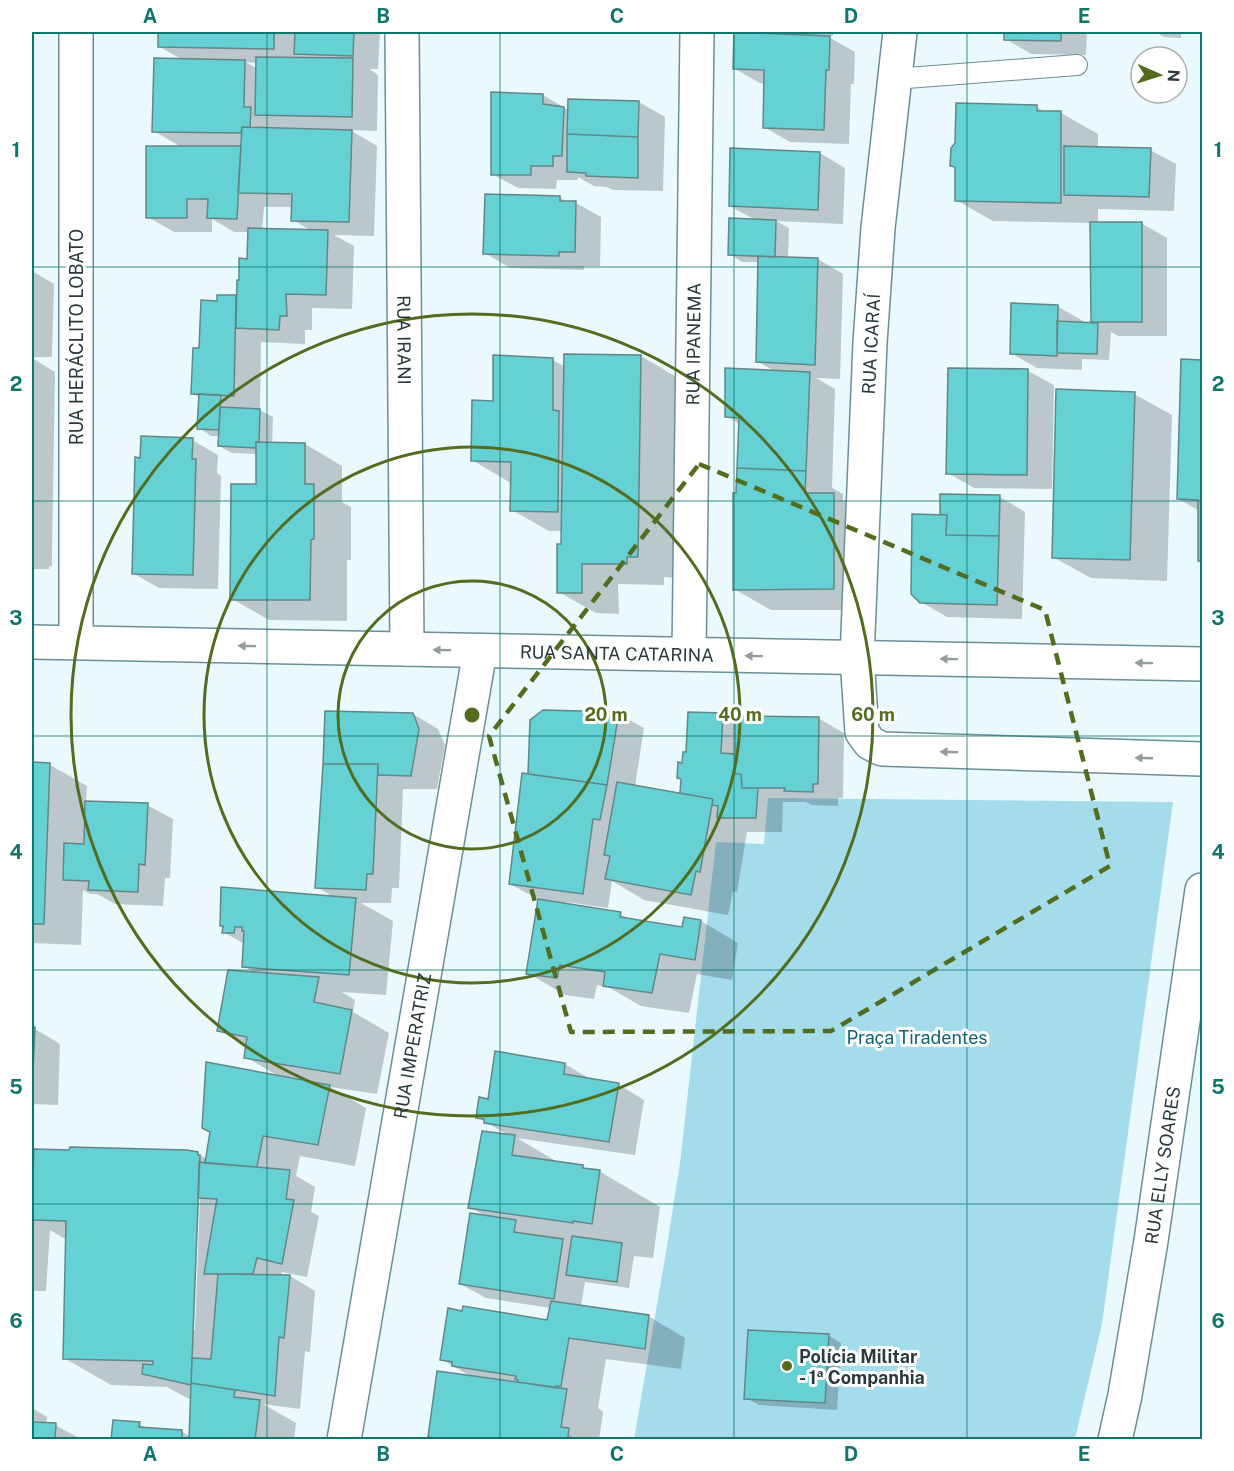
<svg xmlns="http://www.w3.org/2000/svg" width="1234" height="1471" font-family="'Public Sans',sans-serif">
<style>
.green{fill:#a4dceb}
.shadow{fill:#0003;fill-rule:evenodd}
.building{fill:#65d1d4;stroke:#618788;stroke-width:1.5}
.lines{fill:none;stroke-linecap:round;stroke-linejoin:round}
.service-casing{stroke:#6b8f99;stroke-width:22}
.minor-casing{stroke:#6b8f99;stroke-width:36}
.primary-casing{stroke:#6b8f99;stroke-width:36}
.service{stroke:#fff;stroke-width:20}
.minor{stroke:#fff;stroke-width:33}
.primary{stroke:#fff;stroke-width:33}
.oneway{fill:#949c9e}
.marked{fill:none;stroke:#536c1d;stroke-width:4.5;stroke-dasharray:12 8;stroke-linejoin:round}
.grid{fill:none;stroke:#0f766e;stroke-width:1.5;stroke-opacity:0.55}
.ring{fill:none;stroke:#536c1d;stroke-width:3}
.poi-dot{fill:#536c1d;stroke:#fff;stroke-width:2}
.labels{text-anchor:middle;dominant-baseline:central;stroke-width:6;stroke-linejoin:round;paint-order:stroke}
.street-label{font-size:18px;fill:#2a393d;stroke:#fff}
.park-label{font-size:18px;fill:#0e6273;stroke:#fff}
.poi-label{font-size:18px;font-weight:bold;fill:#2a393d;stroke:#fff;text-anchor:start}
.centre{fill:#536c1d;stroke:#fff;stroke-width:3}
.ring-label{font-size:18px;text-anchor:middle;font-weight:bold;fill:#536c1d;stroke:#fff;stroke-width:6;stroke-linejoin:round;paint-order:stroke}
.neatline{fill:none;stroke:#0f766e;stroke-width:2}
.grid-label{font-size:20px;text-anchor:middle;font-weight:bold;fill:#0f766e}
</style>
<rect width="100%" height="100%" fill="#eaf9fd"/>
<path class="green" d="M768,798l405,4 -71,522 -27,115 -441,1 33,-194 13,-83 36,-321 48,2z"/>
<path class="shadow" d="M160,32h220l-2,37h-9l9,6 -1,56 -27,-1 27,16 -3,90 -40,-1 20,11 -2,63 -40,-1v22h-7v14l-44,-2 -1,68 13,7 -1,27h33l37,22v36l9,5v53h-4v61l-78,-1 -37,-21 25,-114 1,-31 -26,-1 -13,-7 1,-10h-9l-12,-8 1,-30 -7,-5 7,-44 18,-46 1,-7h18l12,-36 1,-28h-16l-22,-13v13h-38l-26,-15 35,-69 -29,-17 29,-71 -23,-13zM246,62l11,1v6zM264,207h29v13l19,11 -50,-1z
M771,32h62v4h-6l28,16 -1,32h-3l-2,60 -59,-2 -26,-15 1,-43 -5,-1 -25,-14 42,-34z
M1006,32h81l-1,23 -55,-1 -25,-15z
M1155,32h26v6l-17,-1z
M543,95l27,16v-11l69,2 26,15 -2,74 -50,-1 -6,-3 -13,-1 -16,-9v3h-21l-1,9 -38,-1 -26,-14z
M1037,107l9,6h15l37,21v14l52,2 26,14 -2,47 -76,-2v14h43l26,15v98h-49l-7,-4 -2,28 -27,-1v11l-45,-2 -26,-15 46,-47 26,15v2l15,1 -5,-3 -1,-98 -99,-2 -37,-21 1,-31 -5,-3z
M820,153l25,15 -2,56 -67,-3 13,7 -1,30 30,1 25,15 -3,105 -24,-1 19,11 -3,99 11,6v6l28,16v94h-100l-37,-21 6,-165 -13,-8 49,-44 -19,-11 3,-99h-18l-13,-8 28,-33 -27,-15z
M560,198l8,4 8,1 25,14 -1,49h-16v4l-74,-2 -25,-15z
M32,271l22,13 -2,73h-20z
M641,356l37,22 -3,200 -11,-1v8l-46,-1 1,30 -23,-1 -37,-21 3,-61h-13l-37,-21v-28h-3l-37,-22 23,-58 58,-42 12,7z
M32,358l23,14 -3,184v11l-3,-1v3h-17z
M1183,361h19v201l-2,-2v-49l-22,-12z
M950,369l78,2 26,14 -2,104 -78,-1 -26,-15z
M1134,394l38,21 -5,166 -76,-3 -38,-21z
M192,440l26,15 -1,18 4,3 -3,113 -59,-1 -26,-15 8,-114z
M942,495l58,2 25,15 -3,107 -75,-2 -26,-15 20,-86z
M543,711l76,3 25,14 -9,58 47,9 1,-30 4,-12 36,-38 13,7 82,-4 26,15 -1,65h-5v8l-27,-1 -5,-3h-23l-1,30h-35l-10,60 -4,-1 -5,24 -84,-15 -32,-19 -4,27 -42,-6v3l54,9 12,6 51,9 18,-8 37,22 -6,37 -35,-6 -8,39 -48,-7 -33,-19 -11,-2 -3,14 -29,-4 -37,-22 12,-74 -4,-1 -26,-14z
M327,712l86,2 25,15 7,16 -8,44h-34l-4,99h-7l-1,15h-30l32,18 -7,74 -44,-3 13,8 -2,12 36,21 -12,61 -47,-7 36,21 -11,58 -55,-10 -4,20 19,11 -4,25 8,4 -12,61 -25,-5 -1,4h9l25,15 -5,61 -5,-1 -5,58 -37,-5 33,19 -2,17h-181l26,-16 10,5 33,3 9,5v-37l-24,-13 -56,-2 -47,-27 3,-118 -17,-10 -4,61h-14v-131l3,1 162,-8 10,6 73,-82 -34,-20 1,-10 -29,-17 39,-56 -13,-8 1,-22 -22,-12 1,-5 -3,-2 114,-27 -18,-11zM197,1197h3l-5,133h-3z
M32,764l18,1 37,21 -1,16 61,3 26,14 -3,59h-5l-2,28 -48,-2 -18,-10h-7l-7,-4 -2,55 -49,-2z
M32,1029h3l25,15 -2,61 -26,-1z
M565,1064l25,15 29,6 25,15 -9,55 -118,-17 44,26 21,3 6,3 11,1 61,36 -7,51 -19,-2 -5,32 -44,-6 -4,24 67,10 37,22 -4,31 -75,-10 -8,49 5,4 -4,28h-164l-6,-4 43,-59 -31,-18 108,-38 2,-13 -65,-10 -26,-14 27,-67 -17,-10 40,-71 -33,-19 12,-17z
M828,1335l13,8 -4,67 -78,-5 -13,-7z
M32,1408l15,9 -1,7 9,1 26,14 -49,1z"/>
<path class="building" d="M158,32h116v17l-116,-2z
M295,32h59l-1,24 -59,-2z
M734,32l96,4 -1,34h-3l-2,60 -61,-2 1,-58 -31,-1z
M1004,32h57v9l-57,-1z
M256,57l97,1 -1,59 -97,-2z
M154,58l91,2 -1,47h7l-1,20h-8l-1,6 -89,-1z
M491,92l52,2v10l21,3 -2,49h-9v10h-22v9h-40z
M568,99l71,2 -1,36 -71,-3z
M956,103l81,2v6h24v92l-106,-2v-34l-5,-1 1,-18 4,-5z
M242,127l110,3 -3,92 -58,-1 1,-27 -54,-1z
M567,134l71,3v41l-52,-2v-3l-19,-1z
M146,146h95l-4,73 -30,-1 1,-19h-21v19h-41z
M1064,146l87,2 -2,49 -85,-2z
M730,148l90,4 -2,58 -89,-4z
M485,194l75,2v5h16l-1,51h-16v4l-76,-2z
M729,218l47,2 -1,37 -47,-2z
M1090,222h52v100h-51z
M248,228l80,2 -2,65 -40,-1 1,22h-7l-1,14 -43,-2 1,-48h2v-22l8,1z
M758,256l60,2 -3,107 -59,-3z
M217,295h19l-2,101 -43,-2 2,-46h6l2,-48 16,1z
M1011,303l47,2 -1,51 -47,-2z
M1057,321l41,2 -1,31 -40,-1z
M564,354l77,1 -3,202h-11v7h-45v29h-25v-49h4z
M493,355l60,3v52l6,1 -1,101 -48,-1 1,-49 -40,-1 1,-61 21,1z
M1181,359l21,1v201h-4v-61l-21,-1z
M725,368l85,4 -4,99 -69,-3 2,-50 -14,-1z
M948,368l80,1 -1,106 -81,-1z
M1056,389l79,3 -5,168 -78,-2z
M199,394l22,1 -2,35 -22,-1z
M220,407l40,2 -1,33h-3v6l-38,-2z
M141,436l52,2 -1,21h4l-3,116 -61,-1 3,-117 5,1z
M256,442l49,1v41h9v55l-3,1 -1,60h-80l1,-116h25z
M737,468l69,3 -1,22h29v96l-101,1v-97h3z
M940,494l60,1 -1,41 -53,-1 1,-20 -7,-1z
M912,514l35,1 -1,20 53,1 -2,69 -77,-2 -9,-9z
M543,710l76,2 -12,73 -79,-11 2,-54z
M325,711l88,2 6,16 -8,47 -33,-1v-11h-55z
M688,712l35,1 -2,40 14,1v20h6l1,14h16l-2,30h-39l1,-12 -6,-1 1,-6 -33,-6 1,-14 -4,-1 1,-16 4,1 1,-11h3z
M735,716l84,1 -1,67h-5v8l-29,-1 1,-3h-43l-1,-14h-6z
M32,762l18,1 -6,161h-12z
M323,764h55l-5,110h-6l-1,16 -51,-2z
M522,773l85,12 -7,35 -7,-1 -10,75 -74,-10z
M617,782l96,17 -13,73 -4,-1 -5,24 -86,-16 5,-23 -6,-1z
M85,801l63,2 -3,62 -6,-1 -1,28 -50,-2 1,-9 -26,-1 1,-37 20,1z
M221,887l135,11 -7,77 -107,-8 2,-36h-2v-4h-7l-1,6h-12l1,-7h-3z
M538,899l83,13 -1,5 62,10 2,-10 17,3 -6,40 -35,-6 -8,39 -49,-7 2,-14 -45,-7 -3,13 -31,-4z
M228,970l91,7 -5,25 38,8 -12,64 -96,-16 3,-21 -30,-6z
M32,1027h3l-3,64z
M495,1051l70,12 -1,11 55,9 -10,59 -125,-19v-4l-8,-1 3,-21 9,2z
M206,1062l124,23 -12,60 -55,-9 -6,31 -52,-4 5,-31 -8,-4z
M482,1131l33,4 -3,20 71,10v3l17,2 -8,54 -19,-3v2l-105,-15z
M70,1147l117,3 11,2v3h2l-9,230 -49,-11 1,-10 10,1v-4l-90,-2 3,-138 -34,-1v-20l2,-51 35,1z
M199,1162l91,8 -4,29 8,1 -12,64 -25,-6 -4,16h-49l13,-75 -19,-1z
M470,1213l46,7 -2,12 49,7 -9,60 -95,-15z
M572,1236l50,7 -5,39 -51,-7z
M218,1274l72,1 -6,63 -5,-1 -4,59 -84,-13 1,-25 19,1z
M551,1301l98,14 -4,34 -76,-11 -8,48h-5v2l-39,-6 1,-2 -3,-1 1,-3 -64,-10v-4l-12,-2 8,-52 14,3 1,-5 84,14z
M748,1330l81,4 -4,69 -81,-4z
M437,1371l130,18 -6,38 8,1 -1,9 23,3h-147l-16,-3z
M191,1383l44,7 -1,7 26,3 -5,40h-66z
M113,1420l27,2 -1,5 43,3v10h-71z
M32,1422l24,1 -1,17h-23z"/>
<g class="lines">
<g class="service-casing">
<path id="service" d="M894,79l183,-14"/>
</g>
<g class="minor-casing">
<g id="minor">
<path id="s1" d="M402,32l5,617"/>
<path d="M900,32l-22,196 -8,115 -13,315 5,74 8,11 12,6 320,10"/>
<path d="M76,642v-610"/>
<path id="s2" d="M689,654l8,-622"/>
<path id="s3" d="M344,1440l136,-789"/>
<path id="s4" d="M1115,1440l10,-45 26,-154 51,-351"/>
</g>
</g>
<g class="primary-casing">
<g id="primary">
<path id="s5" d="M32,642l1170,22"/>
</g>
</g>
<use href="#service" class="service"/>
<use href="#minor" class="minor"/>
<use href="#primary" class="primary"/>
</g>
<defs><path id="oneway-solid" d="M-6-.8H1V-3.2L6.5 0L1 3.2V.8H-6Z" transform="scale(1.5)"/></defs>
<g class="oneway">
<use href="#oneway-solid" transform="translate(247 646) rotate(-179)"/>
<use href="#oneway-solid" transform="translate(442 650) rotate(-179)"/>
<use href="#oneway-solid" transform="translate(754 656) rotate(-179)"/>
<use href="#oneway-solid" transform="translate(949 659) rotate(-179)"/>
<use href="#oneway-solid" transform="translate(1144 663) rotate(-179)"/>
<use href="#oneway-solid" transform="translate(949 752) rotate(-178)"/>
<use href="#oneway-solid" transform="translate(1144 758) rotate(-178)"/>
</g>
<path class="marked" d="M699,464l346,146 65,256 -279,165 -260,1 -82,-296z"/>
<path class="grid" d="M267,32v1408M500,32v1408M734,32v1408M967,32v1408M32,267h1170M32,501h1170M32,736h1170M32,970h1170M32,1204h1170"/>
<g class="ring">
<circle cx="472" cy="715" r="134"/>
<circle cx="472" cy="715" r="268"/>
<circle cx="472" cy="715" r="401"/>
</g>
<circle class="poi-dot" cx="787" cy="1366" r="6"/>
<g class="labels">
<g class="street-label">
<text transform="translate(76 337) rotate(-90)">RUA HERÁCLITO LOBATO</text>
<text stroke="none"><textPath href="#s1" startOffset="308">RUA IRANI</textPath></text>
<text stroke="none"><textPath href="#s2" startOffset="310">RUA IPANEMA</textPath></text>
<text transform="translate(871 344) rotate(-87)">RUA ICARAÍ</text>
<text stroke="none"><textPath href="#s5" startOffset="585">RUA SANTA CATARINA</textPath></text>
<text stroke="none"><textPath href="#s3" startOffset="400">RUA IMPERATRIZ</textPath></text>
<text stroke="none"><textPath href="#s4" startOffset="279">RUA ELLY SOARES</textPath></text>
</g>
<g class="park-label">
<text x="917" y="1037">Praça Tiradentes</text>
</g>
<g class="poi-label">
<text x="799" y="1356">Polícia Militar<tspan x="799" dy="21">- 1ª Companhia</tspan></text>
</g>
</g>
<circle cx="472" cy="715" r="9" class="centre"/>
<g class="ring-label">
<text x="606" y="721">20 m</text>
<text x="740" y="721">40 m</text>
<text x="873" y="721">60 m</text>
</g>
<rect width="1234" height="1471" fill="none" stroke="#ffffff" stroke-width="66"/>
<g transform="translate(1159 75) rotate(93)"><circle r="28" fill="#ffffff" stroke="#aab0b1" stroke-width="1.5"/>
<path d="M0-4.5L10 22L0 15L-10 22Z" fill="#536c1d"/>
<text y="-9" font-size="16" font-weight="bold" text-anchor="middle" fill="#2a393d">N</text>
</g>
<rect x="33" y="33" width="1168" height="1405" class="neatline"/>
<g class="grid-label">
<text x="150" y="23">A</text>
<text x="383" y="23">B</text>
<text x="617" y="23">C</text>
<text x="851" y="23">D</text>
<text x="1084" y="23">E</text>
<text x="16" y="157">1</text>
<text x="1218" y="157">1</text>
<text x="16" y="391">2</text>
<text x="1218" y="391">2</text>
<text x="16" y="625">3</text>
<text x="1218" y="625">3</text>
<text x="16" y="859">4</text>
<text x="1218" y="859">4</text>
<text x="16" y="1094">5</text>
<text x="1218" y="1094">5</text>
<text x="16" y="1328">6</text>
<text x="1218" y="1328">6</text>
<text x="150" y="1461">A</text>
<text x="383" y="1461">B</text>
<text x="617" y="1461">C</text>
<text x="851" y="1461">D</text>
<text x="1084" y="1461">E</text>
</g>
</svg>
